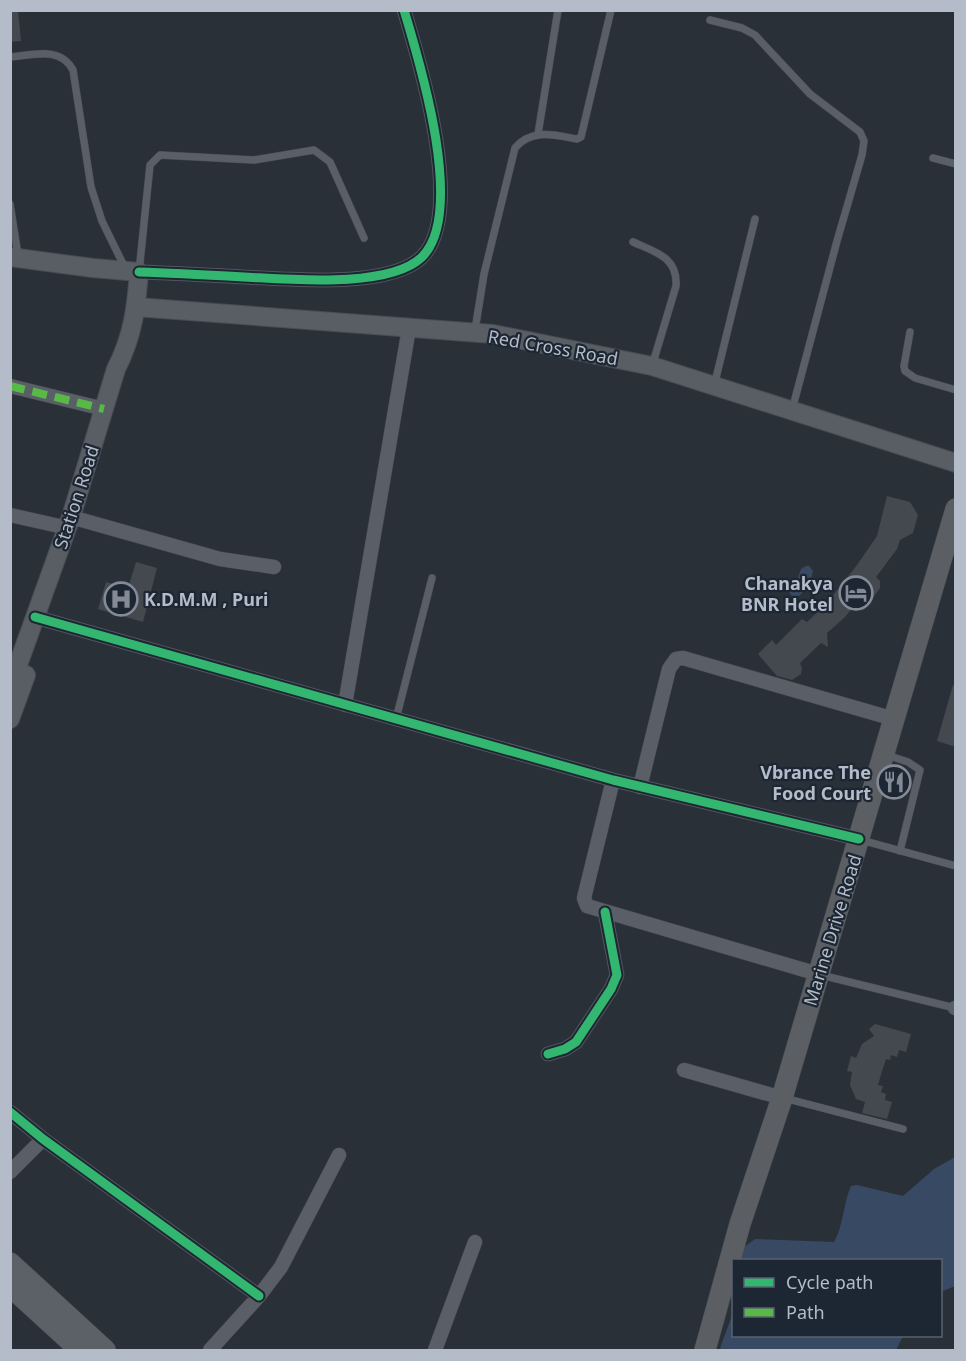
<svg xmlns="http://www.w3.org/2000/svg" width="966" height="1361" font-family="'Noto Sans',sans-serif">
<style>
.water{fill:#384963}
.building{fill:#444950}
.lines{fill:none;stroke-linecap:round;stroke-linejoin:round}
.service-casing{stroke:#484c53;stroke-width:8}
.minor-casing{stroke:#484c53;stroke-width:15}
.secondary-casing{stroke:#484c53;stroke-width:20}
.primary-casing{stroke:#484c55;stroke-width:22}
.trunk-casing{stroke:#474c53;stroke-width:22}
.service{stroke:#5a5e66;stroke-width:7}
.minor{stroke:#5a5e66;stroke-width:14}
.secondary{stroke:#595d64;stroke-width:18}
.primary{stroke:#5c6168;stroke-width:21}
.trunk{stroke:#5b5f64;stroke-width:21}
.quiet{stroke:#58b947;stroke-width:8;stroke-dasharray:15 8;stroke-linecap:butt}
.cycleway-casing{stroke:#1d2633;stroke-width:13}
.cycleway{stroke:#33b770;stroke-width:9}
.labels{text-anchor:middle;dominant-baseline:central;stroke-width:4.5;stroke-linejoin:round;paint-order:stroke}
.street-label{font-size:18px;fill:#b4bcc9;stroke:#1d2633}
.poi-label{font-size:18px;font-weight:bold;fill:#b4bcc9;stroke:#1d2633;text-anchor:end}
</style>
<rect width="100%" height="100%" fill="#2a3038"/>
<path class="water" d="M806,566h3l4,5 -5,21h-5l-4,4h-7l-3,-4 1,-5 5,-1 6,-17z
M955,1157v129l-14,6 -1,-32h-205l5,-10 15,-11 79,3c10,-18 9,-38 17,-56l6,-1 46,11 31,-27z
M733,1313l1,23h169l-7,14h-174l-2,-2z"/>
<path class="building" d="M10,10h8l3,31 -11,1z
M887,496l23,6 8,13 -5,18 -13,7 -3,9 -21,28 4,4v7l-8,11 -6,1 -5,-2 -17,20 -17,15 1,14 -7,-4 -21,20 2,5 -1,6 -9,6 -15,-4 -19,-22 14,-14 4,5 26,-26 5,3 20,-19 30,-38 20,-29z
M136,562l21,6 -14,54 -45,-13 8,-27 22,6z
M953,685l3,1v61l-19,-6z
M875,1024l36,10 -5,18 -7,-2 -2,7 -6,-2 -1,5 -4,-1 -4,12 -4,14 5,1 -2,6 5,2 -1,6 7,2 -5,17 -25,-6 3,-11 -9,-3 -6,-14 2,-13 -5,-1 4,-15 5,2 6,-14 12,-8 -5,-7z"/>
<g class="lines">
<g class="service-casing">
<path id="service" d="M710,20l32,8 13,7 55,59 50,38 4,9 -2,14 -25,86 -45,169
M10,57c24,-2 50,-11 63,13l18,117 11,34 24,49
M538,134l20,-124
M933,158l23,6
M10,204l8,51
M633,242c22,10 45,15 43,44l-24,80
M139,272l11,-107 10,-10 94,5 60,-10 16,12 34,76
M475,330l9,-56 31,-126c16,-20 40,-13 62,-9l4,-2 30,-127
M910,332l-6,34 1,5 10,7 41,12
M714,386l41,-167
M396,719l36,-141
M887,755l21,7 12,8 -20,81
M861,840l95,26
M821,975l134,33
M784,1098l119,31"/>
</g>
<g class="minor-casing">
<path id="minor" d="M139,272c35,1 70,3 105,5 43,2 145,12 178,-20 44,-44 -2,-194 -18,-247
M10,386l94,23
M10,515l58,13
M71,517l149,42 54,8
M35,617l578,163 246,59
M345,705l64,-377
M613,780l-29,118 3,8 231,68
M640,787l29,-118 7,-10 7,-1 211,61
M955,1008h1
M548,1054l17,-5 11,-7 35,-53 6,-14 -12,-63
M684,1070l98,28
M10,1112l33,27 216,157
M10,1172l33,-33
M210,1350l49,-54 22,-29 58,-112
M435,1350l40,-108"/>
</g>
<g class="secondary-casing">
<path id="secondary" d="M10,257l83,11 46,4c-3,37 -6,64 -23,97l-45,148 -61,170
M136,307l357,27 159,32 304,97
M10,719l16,-44"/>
</g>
<g class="primary-casing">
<path id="primary" d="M10,1263l95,87
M10,1286l70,64"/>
</g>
<g class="trunk-casing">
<path id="trunk" d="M705,1350l35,-126 42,-126 174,-589"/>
</g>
<use href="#service" class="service"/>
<use href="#minor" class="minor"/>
<use href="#secondary" class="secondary"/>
<use href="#primary" class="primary"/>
<use href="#trunk" class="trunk"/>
<path class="quiet" d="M10,386l94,23"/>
<g class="cycleway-casing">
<path id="cycleway" d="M139,272c35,1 70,3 105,5 43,2 145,12 178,-20 44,-44 -2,-194 -18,-247
M35,617l578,163 246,59
M548,1054l17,-5 11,-7 35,-53 6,-14 -12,-63
M10,1112l33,27 216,157"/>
</g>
<use href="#cycleway" class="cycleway"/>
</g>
<defs>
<g id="hotel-ring" transform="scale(1.725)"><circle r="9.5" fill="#1d2633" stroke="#848b96" stroke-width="1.5"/><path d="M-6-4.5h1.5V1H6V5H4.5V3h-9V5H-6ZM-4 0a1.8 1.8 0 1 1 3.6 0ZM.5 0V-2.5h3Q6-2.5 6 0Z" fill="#848b96"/></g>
<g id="hospital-ring" transform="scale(1.725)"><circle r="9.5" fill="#1d2633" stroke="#848b96" stroke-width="1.5"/><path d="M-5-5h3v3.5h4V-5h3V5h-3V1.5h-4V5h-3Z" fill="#848b96"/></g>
<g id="restaurant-ring" transform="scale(1.725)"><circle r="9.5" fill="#1d2633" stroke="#848b96" stroke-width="1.5"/><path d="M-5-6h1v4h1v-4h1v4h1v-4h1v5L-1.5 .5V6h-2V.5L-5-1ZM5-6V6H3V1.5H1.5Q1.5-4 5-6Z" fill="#848b96"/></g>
</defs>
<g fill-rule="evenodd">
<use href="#hotel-ring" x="856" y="593"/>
<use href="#hospital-ring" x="121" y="599"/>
<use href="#restaurant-ring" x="894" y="782"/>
</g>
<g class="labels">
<g class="street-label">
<text transform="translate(553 347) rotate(10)">Red Cross Road</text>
<text transform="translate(76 497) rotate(-72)">Station Road</text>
<text transform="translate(832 930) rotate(-73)">Marine Drive Road</text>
</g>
<g class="poi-label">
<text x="833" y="583">Chanakya<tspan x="833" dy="21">BNR Hotel</tspan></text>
<text x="144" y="599" text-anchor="start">K.D.M.M , Puri</text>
<text x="871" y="772">Vbrance The<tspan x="871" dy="21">Food Court</tspan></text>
</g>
</g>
<rect width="966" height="1361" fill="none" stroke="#b4bcc9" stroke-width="24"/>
<rect x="732" y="1259" width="210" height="78" fill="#1d2633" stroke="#59626f" stroke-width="1.5"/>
<rect x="744" y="1278" width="30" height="9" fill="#33b770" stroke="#59626f" stroke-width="1.5"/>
<text x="786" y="1289" font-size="18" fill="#b4bcc9">Cycle path</text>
<rect x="744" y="1308" width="30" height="9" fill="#58b947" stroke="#59626f" stroke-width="1.5"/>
<text x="786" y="1319" font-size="18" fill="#b4bcc9">Path</text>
</svg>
